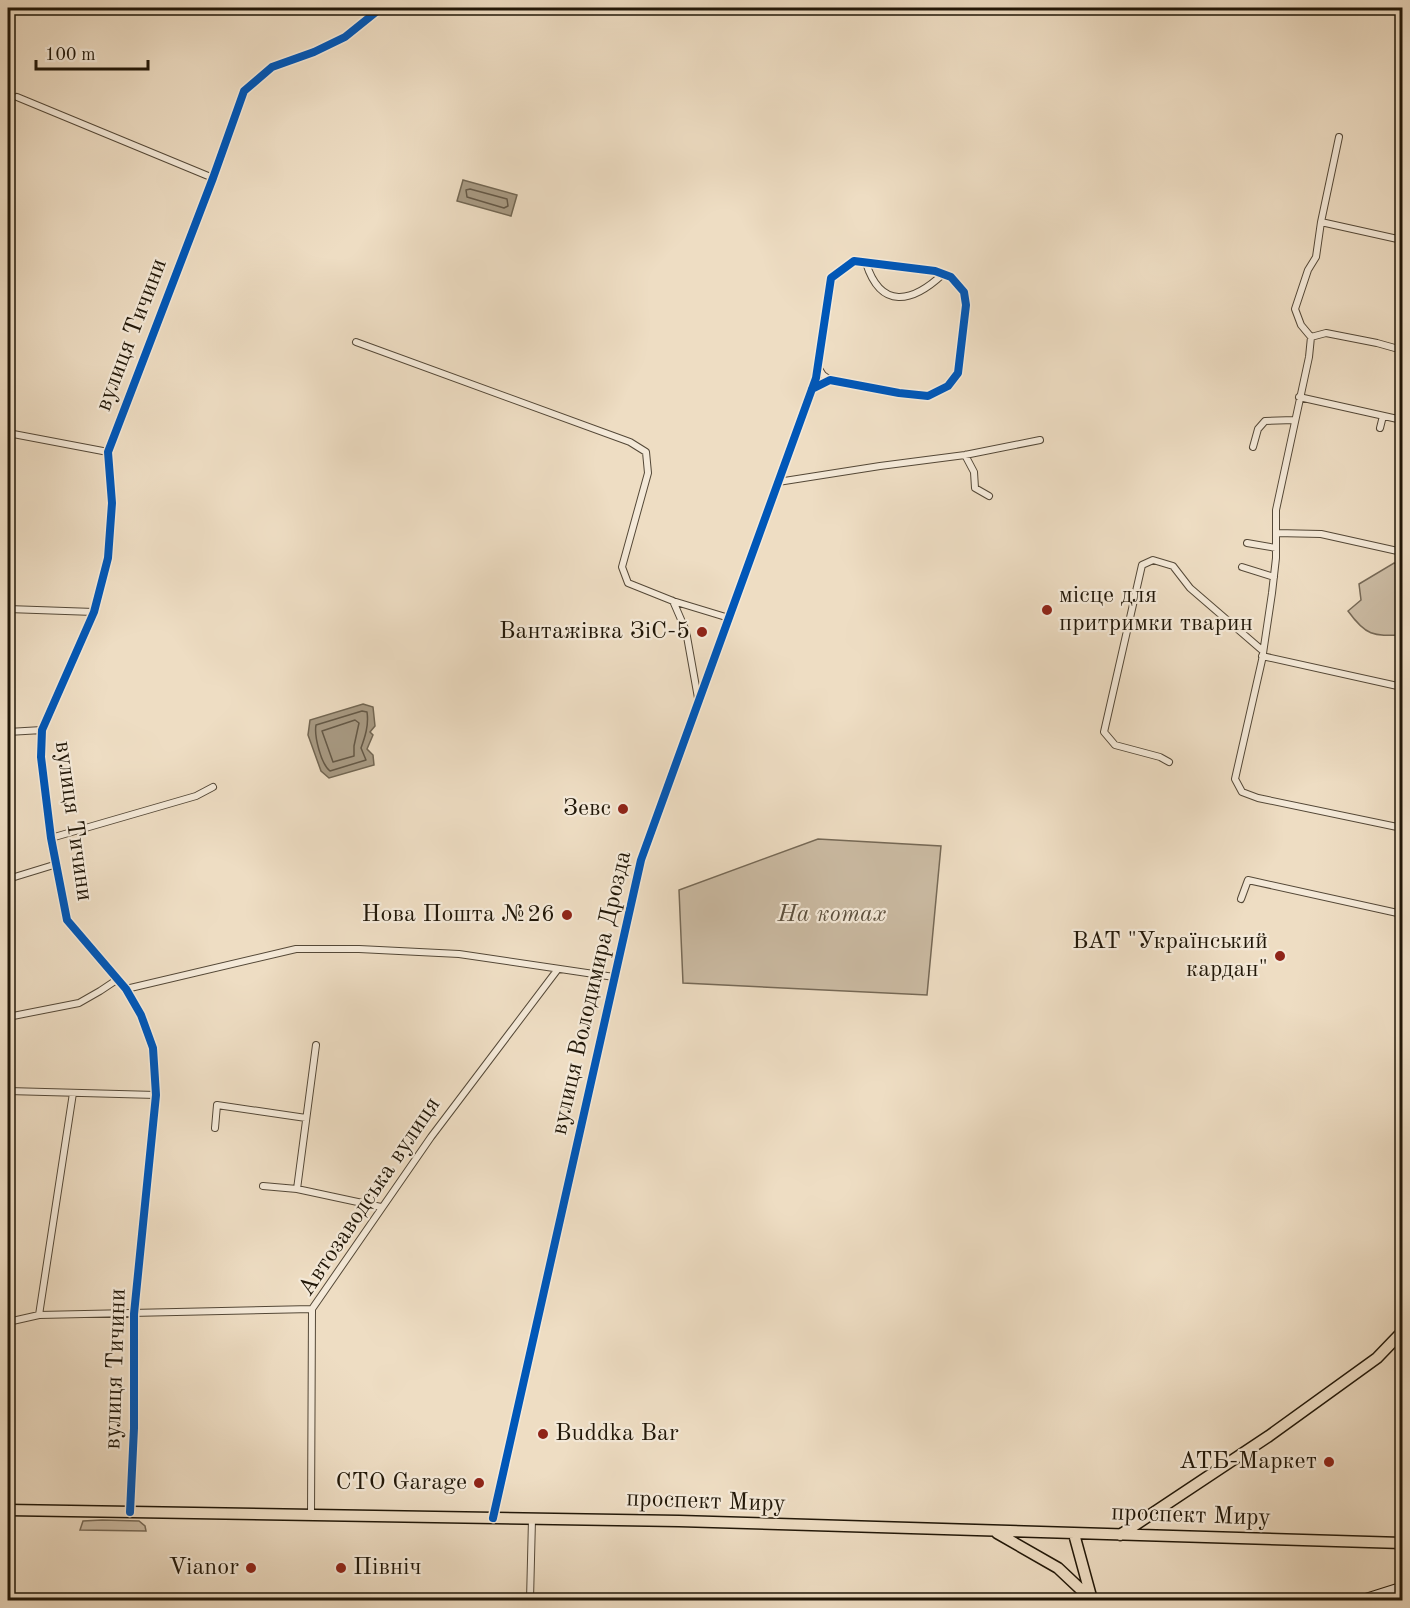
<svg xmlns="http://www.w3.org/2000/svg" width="1410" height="1608" font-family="'Old Standard TT',serif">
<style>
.green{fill:#cbbba3;stroke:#766956;stroke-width:1.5}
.water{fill:#a89a83;stroke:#726652;stroke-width:1.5}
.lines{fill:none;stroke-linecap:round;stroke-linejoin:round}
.shore{stroke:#645846;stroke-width:1.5}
.street-casing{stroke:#544837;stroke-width:8}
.secondary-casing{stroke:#211708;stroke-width:11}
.primary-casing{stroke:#211708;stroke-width:13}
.street{stroke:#f4e9d8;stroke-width:6}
.secondary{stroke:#f4e9d8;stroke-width:9}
.primary{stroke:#eeddc3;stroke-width:10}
.cycleway-casing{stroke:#f4e9d8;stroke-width:11}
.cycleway{stroke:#0057b8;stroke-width:8}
.poi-dot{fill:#8f2418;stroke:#f4e9d8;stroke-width:2}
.labels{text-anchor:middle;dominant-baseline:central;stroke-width:4.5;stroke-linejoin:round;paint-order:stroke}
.street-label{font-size:24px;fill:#211708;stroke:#f4e9d8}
.poi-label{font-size:24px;fill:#211708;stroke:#f4e9d8;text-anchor:end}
.park-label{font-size:24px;font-style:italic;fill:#5c503e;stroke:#f4e9d8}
</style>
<rect width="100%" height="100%" fill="#eeddc3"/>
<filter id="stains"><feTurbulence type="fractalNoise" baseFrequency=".00333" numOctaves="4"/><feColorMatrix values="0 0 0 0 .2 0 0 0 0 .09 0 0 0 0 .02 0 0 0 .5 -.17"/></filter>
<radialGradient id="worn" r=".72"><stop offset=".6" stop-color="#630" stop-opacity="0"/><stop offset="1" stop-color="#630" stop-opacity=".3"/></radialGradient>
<path class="green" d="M1394,563l8,2v70c-29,1 -36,1 -54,-24l13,-11 -2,-16z
M818,839l123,7 -14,149 -244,-12 -4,-93z
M102,1520l37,1 6,5 1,5 -66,-1 3,-9z"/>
<path class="water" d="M463,180l54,15 -6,21 -54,-15z
M363,704l10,3 2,19 -5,6 3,3 -6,14 6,6 1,10 -45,13 -8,-7 -13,-36 2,-15z"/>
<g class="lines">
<path class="shore" d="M470,189l37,10 1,7 -4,2 -37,-11 -1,-7z
M362,711l5,1c2,13 -2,25 -6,36l5,12 -36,11c-9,-7 -16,-35 -14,-46z
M355,720l4,3 -5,23v10l-21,6 -11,-31z"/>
<g class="street-casing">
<path id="street" d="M17,97l196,81
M1339,137l-18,85 81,18
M1321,222l-5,35 -8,13 -13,39 6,16 10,12 -2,20 -33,153v48l-4,35 -10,67 -27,119 7,13 16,6 144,30
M866,263c15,47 46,40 77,11
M1311,337l15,-4 51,10 25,7
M356,342l274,100 16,10 2,21 -26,94 6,16 45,18 56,17
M818,367l5,8 7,5
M1299,397l103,23v5
M1380,428l3,-12
M8,433l100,19
M1253,447l5,-18 7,-8 29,-1
M965,455l9,17 1,16 14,8
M778,482l102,-16 85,-11 75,-15
M1276,533l45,1 81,18
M1247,543l29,5
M1242,567l32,10
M673,601l13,30 12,67
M8,609l86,3
M1262,656l140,31
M8,732l34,-2
M1169,762l-9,-5 -45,-12 -11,-13 38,-167 11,-5 20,6 17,22 73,63
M51,838l145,-42 17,-9
M8,879l49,-15
M1241,899l7,-19 154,34
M126,989l170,-40h63l100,5 155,23
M8,1017l71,-14 21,-12 18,-12
M8,1091l148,4
M215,1128l2,-23 89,13
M263,1186l34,3 84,18
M297,1189l19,-144
M39,1315l34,-222
M8,1322l31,-7 273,-6
M130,1512l4,-84v-114l22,-219 -3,-47 -12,-33 -15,-26 -59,-69 -16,-82 -10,-81 1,-27 52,-118 14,-54 4,-55 -4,-51 105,-274 31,-87 28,-24 42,-15 31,-15 36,-29
M311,1515l1,-206 119,-172 127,-168
M493,1518l148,-658 171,-471 4,-11 15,-100 23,-17 81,10 16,6 13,15 2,13 -8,68 -10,13 -20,10 -29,-3 -69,-13 -18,9
M530,1600l2,-81"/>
</g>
<g class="secondary-casing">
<path id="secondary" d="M1361,1600l41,-13"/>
</g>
<g class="primary-casing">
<path id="primary" d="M8,1510l671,11 723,22
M997,1533l61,35 34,32
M1074,1534l18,66
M1120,1535l149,-99 108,-78 25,-26"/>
</g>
<use href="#street" class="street"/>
<use href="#secondary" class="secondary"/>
<use href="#primary" class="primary"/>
<g class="cycleway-casing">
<path id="cycleway" d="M130,1512l4,-84v-114l22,-219 -3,-47 -12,-33 -15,-26 -59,-69 -16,-82 -10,-81 1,-27 52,-118 14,-54 4,-55 -4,-51 105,-274 31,-87 28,-24 42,-15 31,-15 36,-29
M493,1518l148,-658 171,-471 4,-11 15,-100 23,-17 81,10 16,6 13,15 2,13 -8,68 -10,13 -20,10 -29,-3 -69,-13 -18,9"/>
</g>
<use href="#cycleway" class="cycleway"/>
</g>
<g class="poi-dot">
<circle cx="1047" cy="610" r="6"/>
<circle cx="702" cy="632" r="6"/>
<circle cx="623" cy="809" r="6"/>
<circle cx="567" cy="915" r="6"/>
<circle cx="1280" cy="956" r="6"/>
<circle cx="543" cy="1434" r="6"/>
<circle cx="1329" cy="1462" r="6"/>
<circle cx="479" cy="1483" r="6"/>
<circle cx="251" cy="1568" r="6"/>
<circle cx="341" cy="1568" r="6"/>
</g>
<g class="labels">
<g class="street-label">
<text transform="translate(132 335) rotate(-69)">вулиця Тичини</text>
<text transform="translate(73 821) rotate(82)">вулиця Тичини</text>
<text transform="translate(592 993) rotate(-77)">вулиця Володимира Дрозда</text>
<text transform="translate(370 1197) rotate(-56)">Автозаводська вулиця</text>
<text transform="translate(116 1369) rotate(-88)">вулиця Тичини</text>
<text transform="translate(706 1502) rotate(2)">проспект Миру</text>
<text transform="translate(1191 1516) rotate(2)">проспект Миру</text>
</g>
<g class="poi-label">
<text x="1059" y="596" text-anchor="start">місце для<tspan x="1059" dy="28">притримки тварин</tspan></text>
<text x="690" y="632">Вантажівка ЗіС-5</text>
<text x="611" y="809">Зевс</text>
<text x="555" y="915">Нова Пошта №26</text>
<text x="1268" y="942">ВАТ "Український<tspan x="1268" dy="28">кардан"</tspan></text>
<text x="555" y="1434" text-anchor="start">Buddka Bar</text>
<text x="1317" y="1462">АТБ-Маркет</text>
<text x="467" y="1483">СТО Garage</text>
<text x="239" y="1568">Vianor</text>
<text x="353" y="1568" text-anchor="start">Північ</text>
</g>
<g class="park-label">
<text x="832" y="915">На котах</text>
</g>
</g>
<rect width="1410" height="1608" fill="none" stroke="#eeddc3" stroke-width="30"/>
<rect x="9" y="9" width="1392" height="1590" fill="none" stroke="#211708" stroke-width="3"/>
<rect x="15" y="15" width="1380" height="1578" fill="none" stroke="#211708" stroke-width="1.5"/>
<path d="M36 60v9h112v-9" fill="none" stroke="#211708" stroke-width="3"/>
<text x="45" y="60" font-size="18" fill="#211708" stroke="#f4e9d8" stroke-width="4.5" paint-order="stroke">100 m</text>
<rect width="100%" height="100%" filter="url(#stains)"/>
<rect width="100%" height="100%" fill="url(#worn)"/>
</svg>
